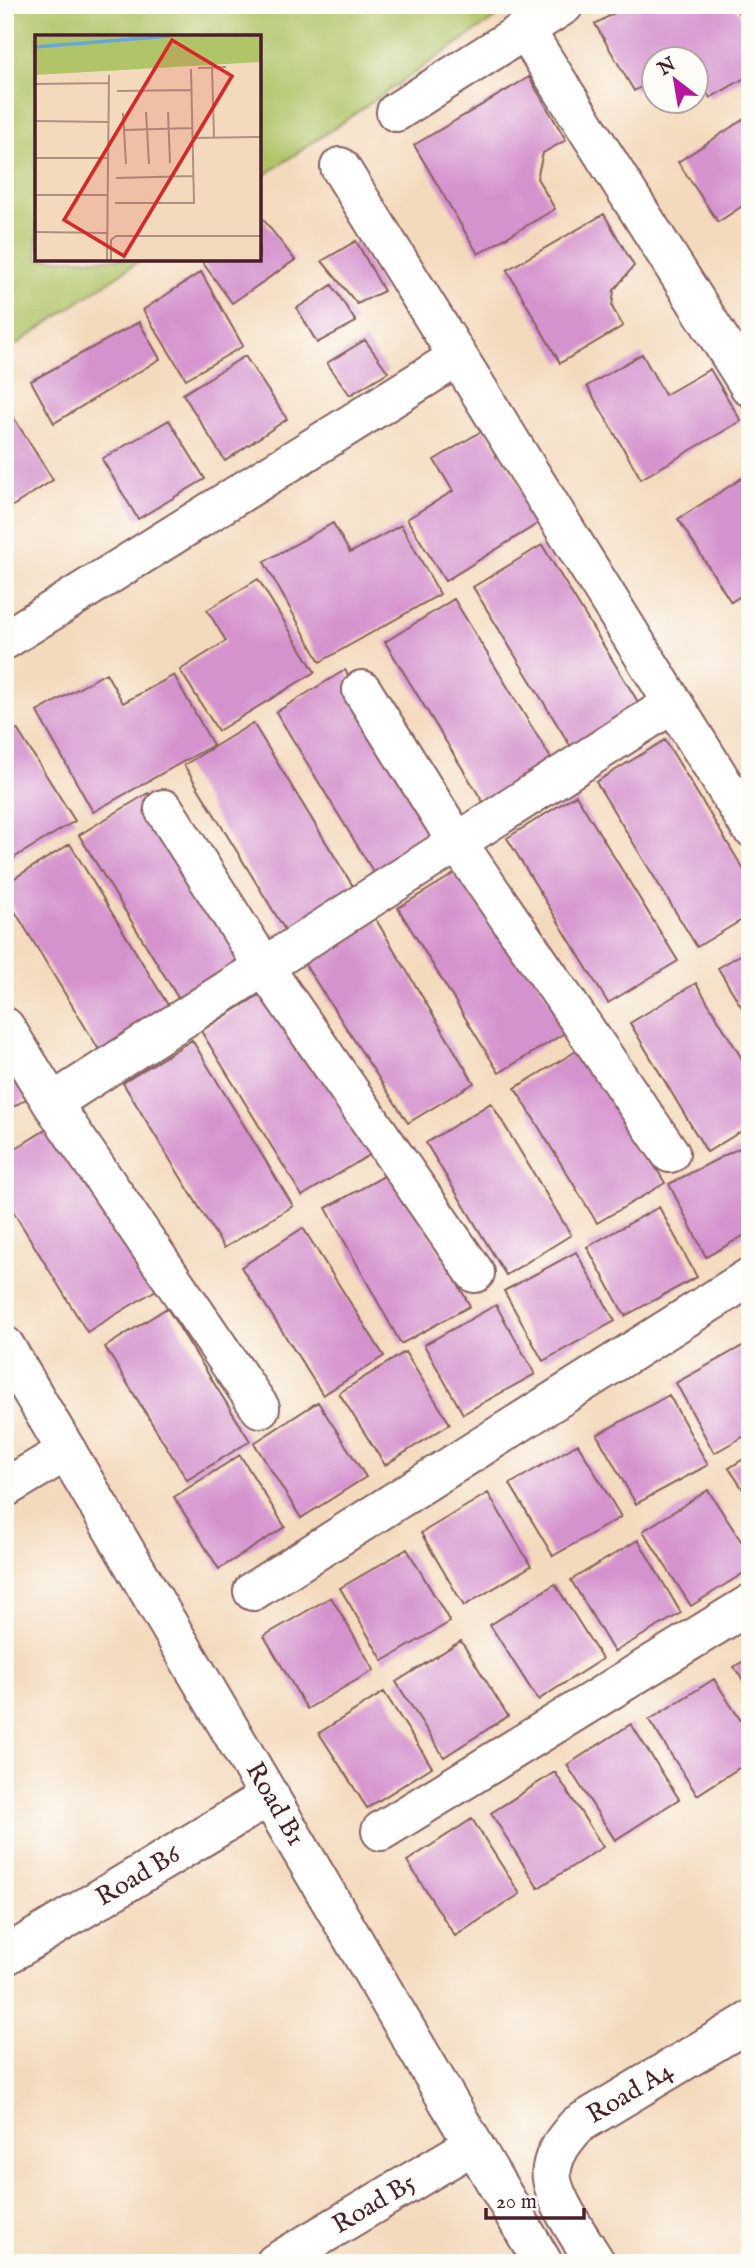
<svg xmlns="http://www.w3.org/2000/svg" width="755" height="2268" font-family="'IM FELL English',serif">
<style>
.grass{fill:#b0c468;stroke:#7d724a;stroke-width:2}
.building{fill:#d593ce}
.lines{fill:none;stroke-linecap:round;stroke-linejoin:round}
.minor-casing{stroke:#86605e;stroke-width:42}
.minor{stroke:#fff;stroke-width:38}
.labels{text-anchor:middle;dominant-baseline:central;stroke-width:5;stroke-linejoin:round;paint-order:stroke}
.street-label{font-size:26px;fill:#4a1f2b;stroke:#fdfcf7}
.inset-river{fill:none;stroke:#66a8da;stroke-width:3.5}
.inset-road{fill:none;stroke:#b08f83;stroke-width:2}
.view{fill:#d62828;fill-opacity:0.15;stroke:#d62828;stroke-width:3.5}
.inset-edge{fill:none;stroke:#4a1f2b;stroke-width:3.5}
</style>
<rect width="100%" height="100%" fill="#fdfcf7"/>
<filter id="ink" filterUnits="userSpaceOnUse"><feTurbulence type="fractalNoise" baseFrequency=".0143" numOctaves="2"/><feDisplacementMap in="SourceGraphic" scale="14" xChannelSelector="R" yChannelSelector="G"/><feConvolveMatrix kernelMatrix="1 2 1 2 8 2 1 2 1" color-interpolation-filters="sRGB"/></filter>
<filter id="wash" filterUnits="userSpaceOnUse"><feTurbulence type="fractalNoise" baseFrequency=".00686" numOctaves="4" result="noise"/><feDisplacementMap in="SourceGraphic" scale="28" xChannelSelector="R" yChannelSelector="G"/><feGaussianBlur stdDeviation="1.57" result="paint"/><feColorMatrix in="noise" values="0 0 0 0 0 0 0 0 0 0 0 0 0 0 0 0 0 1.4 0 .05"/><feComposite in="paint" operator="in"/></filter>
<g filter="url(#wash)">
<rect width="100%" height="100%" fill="#f4dabd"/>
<path class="grass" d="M5,5h509l-255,174v-142h-222v222h105l-137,93z"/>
<g id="blocks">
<path class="building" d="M629,5h105l16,28v42l-40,23 -14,-25v-13h-42v20l-20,11 -39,-67z
M529,77l37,63 -23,13 -6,25 18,31 -77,45 -64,-109z
M750,115v86l-32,21 -40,-60z
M259,214l36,46 -63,43 -32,-44h59z
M604,214l30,52 -20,24 -2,17 11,19 -63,37 -53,-93z
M356,241l28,50 -27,13 -35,-43z
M201,272l42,74 -57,33 -43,-69z
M332,285l24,37 -39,21 -20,-35z
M139,322l21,37 -106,64 -23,-42z
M365,340l23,32 -38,23 -23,-32z
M642,354l23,41 45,-26 31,52 -100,58 -54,-93z
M245,356l42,63 -62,42 -42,-67z
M12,415l41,65 -48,31v-91z
M169,420l36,59 -67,40 -36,-60z
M485,429l57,92 -97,60 -38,-62 46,-28 -19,-31z
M750,473v117l-19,12 -53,-83z
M333,523l17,30 51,-28 39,69 -120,68 -56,-100z
M542,545l101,165 -69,42 -101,-165z
M258,579l57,93 -97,59 -38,-61 46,-29 -19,-31z
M454,599l101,166 -69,42 -101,-165z
M345,670l101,166 -69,42 -101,-166z
M106,673l17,30 51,-28 39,70 -120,67 -56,-100z
M253,723l101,165 -69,42 -101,-165z
M17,729l58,92 -70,42v-127z
M665,740l85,140v35l-53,32 -101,-165z
M148,793l101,165 -69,43 -101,-166z
M576,795l102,166 -70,42 -101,-165z
M70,844l101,166 -70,43 -96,-158v-11z
M467,866l101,165 -69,42 -101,-165z
M375,918l99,165 -66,40 -106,-163z
M750,949v72l-32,-53z
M696,983l54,89v54l-43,26 -77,-129z
M270,988l101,166 -69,42 -101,-165z
M192,1040l101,166 -69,42 -101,-165z
M5,1046l29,48 -29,18z
M583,1047l82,136 -68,40 -82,-135z
M491,1103l80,132 -65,40 -80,-132z
M55,1124l101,166 -69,42 -82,-134v-43z
M739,1148l11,18v66l-44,25 -37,-73z
M395,1170l75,136 -69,38 -75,-136z
M659,1207l38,70 -72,39 -38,-69z
M303,1228l81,128 -61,39 -82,-128z
M576,1252l39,69 -72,40 -39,-70z
M496,1305l39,69 -72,40 -39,-69z
M167,1308l83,133 -63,39 -82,-133z
M748,1343l2,4v86l-36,20 -38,-70z
M405,1352l45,72 -65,41 -46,-72z
M669,1395l39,70 -72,39 -39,-69z
M318,1402l48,75 -65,41 -47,-75z
M578,1444l43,73 -68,39 -43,-72z
M240,1455l45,72 -66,42 -45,-72z
M750,1455v45l-21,-32z
M708,1490l42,65v14l-59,37 -48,-75z
M488,1493l43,73 -67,40 -43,-73z
M638,1540l43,73 -67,39 -43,-72z
M407,1549l43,73 -67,39 -43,-73z
M555,1584l47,75 -64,41 -48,-75z
M331,1597l43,73 -67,39 -43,-73z
M461,1641l47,75 -64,41 -48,-75z
M750,1657v34l-16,-24z
M714,1679l36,56v26l-53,34 -48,-75z
M384,1692l48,75 -65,41 -48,-75z
M631,1724l48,75 -64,41 -48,-75z
M555,1772l48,75 -65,41 -47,-75z
M472,1819l48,75 -65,42 -48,-75z"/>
</g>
</g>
<g filter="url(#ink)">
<use href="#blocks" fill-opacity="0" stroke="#86605e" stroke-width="2"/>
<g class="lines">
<g class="minor-casing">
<path id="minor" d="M525,30l225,357
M396,112l168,-107
M340,167l410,660
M5,640l453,-283
M362,690l95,152 213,311
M164,809l100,158 211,306
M5,1027l47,76 208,305
M52,1103l620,-399
M5,1346l538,917
M5,1488l62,-37
M253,1591l497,-314
M381,1831l369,-227
M5,1956l265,-160
M275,2263l198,-118
M596,2263c-13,-22 -49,-70 -44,-95 3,-18 14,-30 25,-43l173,-104"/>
</g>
<use href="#minor" class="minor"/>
</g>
</g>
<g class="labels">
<g class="street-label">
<text transform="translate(275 1804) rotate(60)">Road B1</text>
<text transform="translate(138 1876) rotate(-31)">Road B6</text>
<text transform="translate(630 2093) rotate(-31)">Road A4</text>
<text transform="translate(374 2204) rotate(-31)">Road B5</text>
</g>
</g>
<g transform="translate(35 35)">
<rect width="226" height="226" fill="#f4dabd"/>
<path d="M226,1v26l-226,13v-38z" fill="#b0c468"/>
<path class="inset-river" d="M0,12l135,-11"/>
<path class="inset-road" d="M177,32l2,71M163,33l28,-1M0,49l74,-1M82,56l74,-1M111,77l3,52M133,77l2,51M88,78l3,51M0,86l73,1M89,95l68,-2M157,103l69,-1M0,123h73M81,143l77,-2M0,160h73M80,168h79l-3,-134M0,197l72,1M72,225l2,-185M76,225v-20l5,-4h145"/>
<path class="view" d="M137,5l60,36 -108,180 -60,-36z"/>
<rect width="226" height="226" class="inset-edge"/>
</g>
<rect width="755" height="2268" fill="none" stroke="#fdfcf7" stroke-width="28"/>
<g transform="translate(675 80) rotate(329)"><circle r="33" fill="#fdfcf7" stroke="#b5a4a5" stroke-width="2"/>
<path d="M0-5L12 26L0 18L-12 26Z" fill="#b5179e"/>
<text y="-10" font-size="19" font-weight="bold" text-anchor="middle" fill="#4a1f2b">N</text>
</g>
<path d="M486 2208v10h98v-10" fill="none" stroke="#4a1f2b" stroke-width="3.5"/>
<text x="496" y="2208" font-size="21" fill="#4a1f2b" stroke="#fdfcf7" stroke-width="5" paint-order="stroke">20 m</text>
</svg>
